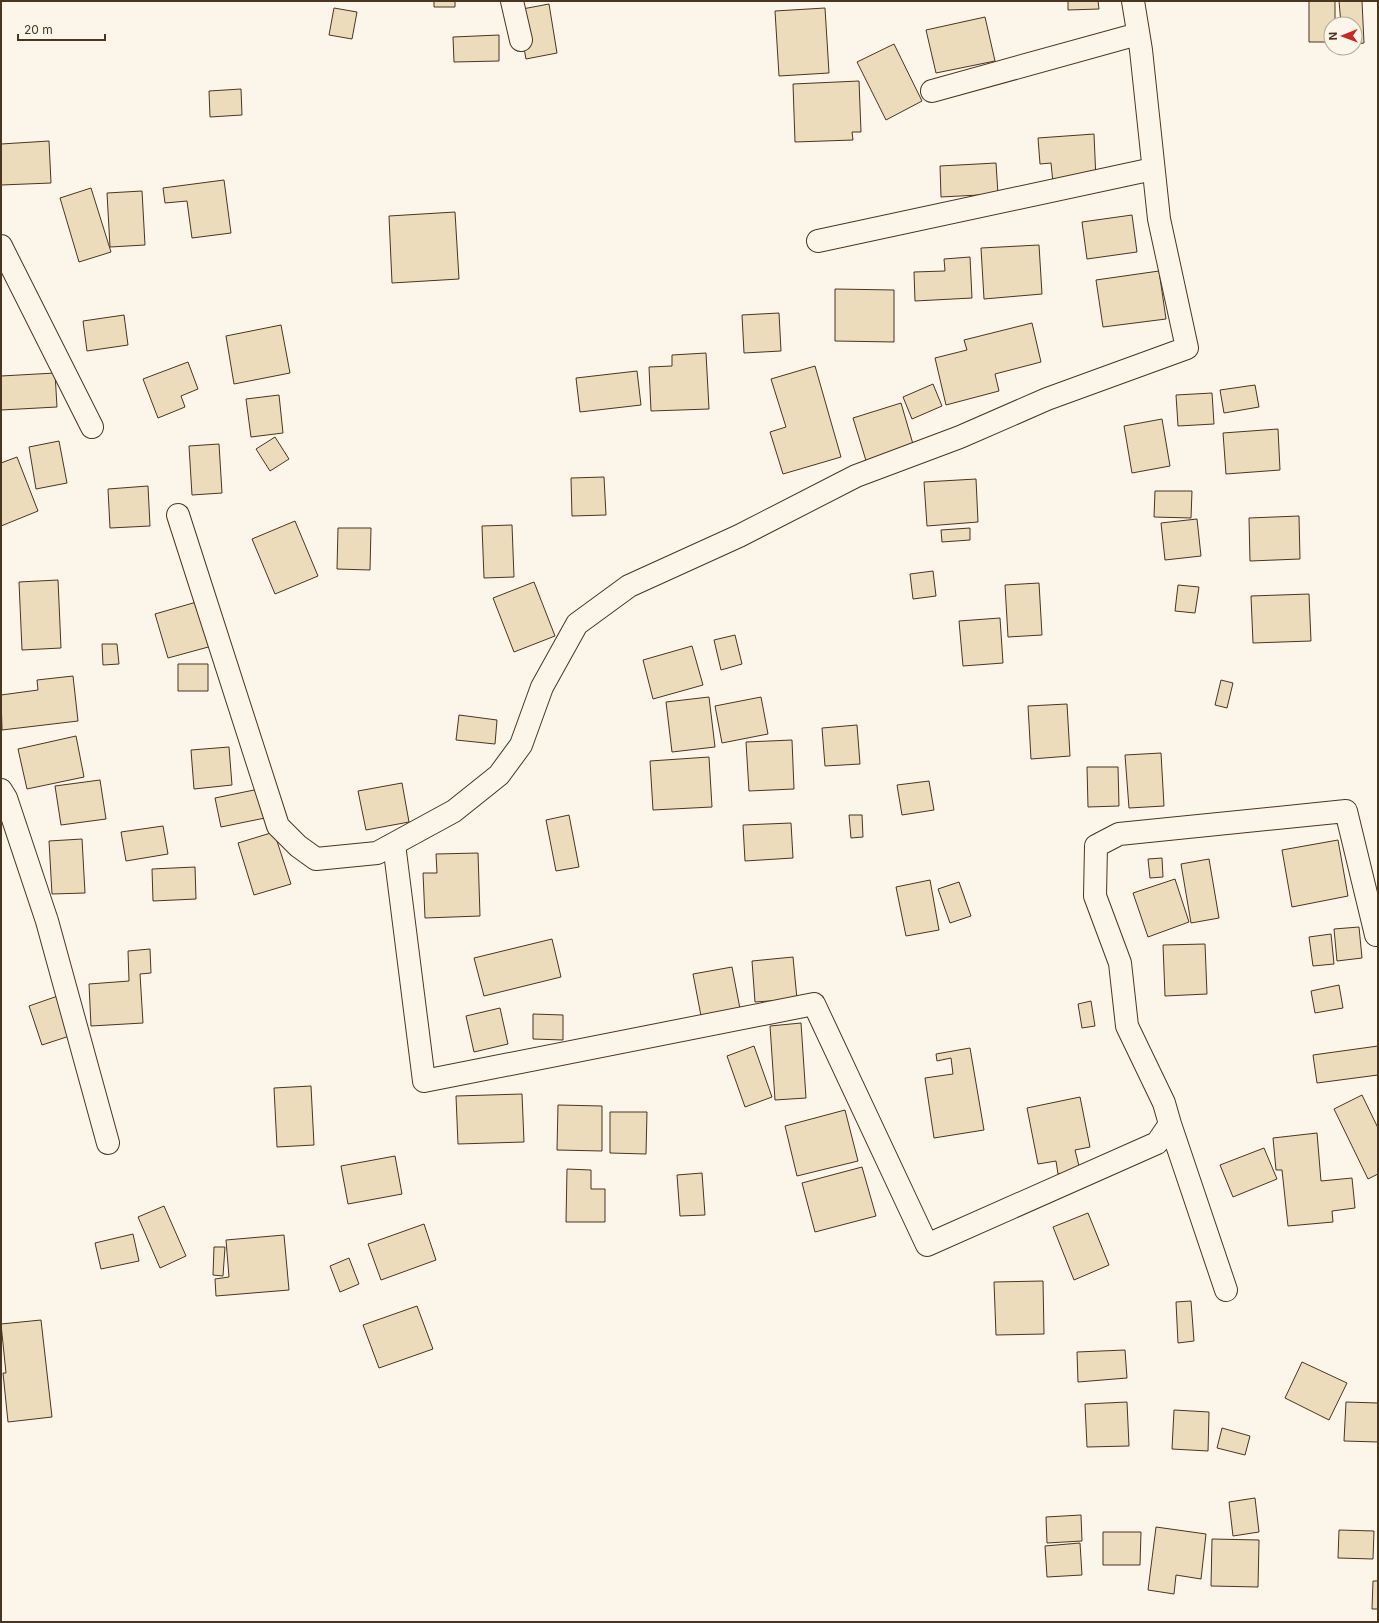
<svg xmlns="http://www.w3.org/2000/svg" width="1379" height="1623" font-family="Inter,sans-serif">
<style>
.building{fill:#ecdcbc;stroke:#4a3520}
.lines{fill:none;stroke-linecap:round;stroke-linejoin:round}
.street-casing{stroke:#4a3520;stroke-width:24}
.street{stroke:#fbf6e9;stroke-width:22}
</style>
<rect width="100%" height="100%" fill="#fbf6e9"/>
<path class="building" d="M434,1h21v6h-21z
M1068,1h30l1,8 -31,1z
M1309,1h26v23h-4v18h-22z
M1339,1h23l2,42 -9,1v-20h-14z
M549,4l8,49 -31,6 -9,-49z
M334,8l23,4 -5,27 -23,-4z
M825,8l4,65 -50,3 -4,-65z
M985,17l10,44 -59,12 -10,-43z
M499,35v26l-45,1 -1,-25z
M894,44l28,57 -36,19 -29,-58z
M859,81l2,51h-9l1,8 -58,2 -2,-58z
M241,89l1,26 -32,2 -1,-26z
M1094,134l2,46 -43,3 -2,-20 -11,1 -2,-26z
M49,141l2,42 -50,2v-41z
M996,163l2,31 -57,3 -1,-31z
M224,180l7,53 -39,5 -5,-37 -22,2 -2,-15z
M91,188l20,64 -32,10 -19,-64z
M142,191l3,54 -35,2 -3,-54z
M455,212l4,67 -67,4 -3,-67z
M1132,215l5,37 -50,7 -5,-37z
M1039,245l3,49 -58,5 -3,-51z
M970,257l2,41 -57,3 -1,-29 31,-1 -1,-12z
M1159,271l7,48 -63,8 -7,-47z
M835,289l59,1v52l-59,-1z
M779,313l2,38 -37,2 -2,-38z
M124,315l4,30 -41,6 -4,-30z
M1032,323l9,39 -46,12 4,17 -53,14 -11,-47 32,-8 -3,-10z
M281,325l9,48 -56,11 -8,-48z
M706,353l3,56 -58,2 -2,-44 23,-1v-11z
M188,362l10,27 -17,7 4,11 -27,11 -15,-39z
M815,366l26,91 -58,17 -13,-42 16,-5 -15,-48z
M637,371l4,34 -61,7 -4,-34z
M55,373l2,34 -56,3v-34z
M933,384l9,22 -30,13 -9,-22z
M1255,385l4,22 -35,6 -4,-23z
M1212,393l2,31 -36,2 -2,-31z
M279,395l4,38 -32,4 -5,-38z
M901,403l14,48 -48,13 -14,-46z
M1162,419l8,47 -38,7 -8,-47z
M1278,429l2,41 -54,4 -3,-41z
M275,437l14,22 -19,12 -14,-22z
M59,441l8,42 -31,6 -7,-42z
M219,444l3,49 -30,2 -3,-49z
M17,457l21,54 -37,15v-63z
M604,477l2,38 -34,1 -1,-38z
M976,479l2,43 -51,4 -3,-44z
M148,486l2,40 -40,2 -2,-39z
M1155,491h37l-1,27 -37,-1z
M1299,516l1,43 -50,2 -1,-43z
M1197,519l4,37 -36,4 -4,-37z
M295,521l23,55 -43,18 -23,-55z
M512,525l2,52 -30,1 -2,-52z
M338,528h33l-1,42 -33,-1z
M970,528v12l-28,2 -1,-12z
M933,571l3,25 -23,3 -3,-25z
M58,580l3,68 -39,2 -3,-68z
M534,582l21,54 -41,16 -21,-54z
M1039,583l3,52 -34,2 -3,-52z
M1178,585l21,2 -4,26 -20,-2z
M1309,594l2,47 -58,2 -2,-47z
M200,601l12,45 -44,12 -13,-44z
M1000,618l3,45 -40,3 -4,-45z
M735,635l7,29 -21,6 -7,-30z
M102,644h15l2,20 -16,1z
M692,646l11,39 -50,14 -10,-39z
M178,664h30v27h-30z
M73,676l5,45 -76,9 -1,-35 37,-5 -1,-10z
M1221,680l12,3 -6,25 -12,-3z
M709,697l6,50 -43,5 -6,-50z
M761,697l7,37 -46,9 -7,-37z
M1067,704l3,52 -39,3 -3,-53z
M459,715l38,5 -2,24 -39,-4z
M857,725l3,39 -35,2 -3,-38z
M76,736l8,41 -57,12 -9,-40z
M792,740l2,49 -45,2 -3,-49z
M229,747l3,38 -38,4 -3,-39z
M1161,753l3,53 -35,2 -4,-53z
M709,757l3,50 -59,3 -3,-49z
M1087,767h31l1,39 -31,1z
M100,780l6,39 -45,6 -6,-39z
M929,781l5,29 -32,5 -5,-30z
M402,783l7,39 -43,8 -8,-39z
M259,789l6,29 -44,9 -6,-29z
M569,815l10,52 -23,4 -10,-51z
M849,815h13l1,22 -12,1z
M791,823l2,35 -48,3 -2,-36z
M163,826l5,28 -42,7 -5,-29z
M274,832l17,52 -37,11 -16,-52z
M82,839l3,54 -33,1 -3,-53z
M1338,840l10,56 -56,11 -10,-57z
M478,853l2,63 -55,2 -2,-45h14l-1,-19z
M1162,858l1,19 -13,1 -2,-19z
M1209,859l10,59 -28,5 -10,-59z
M195,867l1,32 -43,2 -1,-32z
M1175,879l14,43 -41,15 -15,-44z
M930,880l9,50 -33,6 -10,-49z
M959,882l12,34 -21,7 -12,-34z
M1359,927l3,31 -25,3 -3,-32z
M1331,934l3,30 -21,2 -4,-29z
M552,939l9,38 -77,19 -10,-38z
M1205,944l2,50 -42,2 -2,-51z
M150,949l1,24 -11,1 3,49 -52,3 -2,-42 40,-3 -1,-30z
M793,957l4,42 -42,3 -3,-41z
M732,967l9,47 -39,7 -9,-47z
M1339,985l4,23 -28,5 -4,-22z
M75,990l13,40 -46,15 -13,-39z
M1091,1001l4,25 -13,2 -4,-24z
M500,1008l8,36 -34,8 -8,-36z
M533,1014l30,1v25l-30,-1z
M801,1023l5,75 -31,2 -5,-74z
M754,1046l18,51 -27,10 -18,-51z
M1378,1046v29l-61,8 -4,-28z
M970,1048l14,82 -50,8 -9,-60 28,-4 -2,-16 -14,3 -1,-7z
M311,1086l3,59 -37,2 -3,-59z
M522,1094l2,48 -66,2 -2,-48z
M1362,1095l16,33v46l-10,5 -34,-70z
M1080,1097l10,50 -15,3 5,20 -22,4 -2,-13 -18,3 -11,-56z
M558,1105l44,1v45l-45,-1z
M845,1110l13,51 -61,15 -12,-50z
M610,1112h37l-1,42 -36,-1z
M1317,1133l4,48 31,-3 3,30 -23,3 1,11 -45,4 -6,-56h-6l-3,-32z
M1264,1148l13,31 -44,18 -13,-32z
M395,1156l7,38 -54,10 -7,-38z
M862,1167l14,49 -61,16 -13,-49z
M567,1169l24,1v19h14v33h-39z
M702,1173l3,42 -25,1 -3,-41z
M164,1206l22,50 -26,12 -22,-51z
M1088,1213l21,52 -35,15 -21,-53z
M424,1224l12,36 -55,20 -13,-36z
M133,1234l6,27 -38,8 -6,-26z
M284,1235l5,55 -73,6 -1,-17 14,-2 -3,-37z
M214,1247h11l-2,29 -10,-1z
M349,1258l10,26 -19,8 -10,-26z
M1043,1281l1,53 -48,1 -2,-53z
M1191,1301l3,40 -16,2 -2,-41z
M417,1306l16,43 -54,19 -16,-43z
M41,1320l11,97 -44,5 -5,-49h3l-5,-49z
M1125,1350l2,28 -49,4 -1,-30z
M1302,1362l45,21 -18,37 -44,-22z
M1127,1402l2,44 -42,1 -2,-43z
M1346,1402l32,1v39l-34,-1z
M1174,1410l35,2 -1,39 -36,-2z
M1222,1428l28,8 -5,19 -28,-7z
M1255,1498l4,34 -26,4 -4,-34z
M1081,1515l1,26 -35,2 -1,-26z
M1156,1527l50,7 -5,45 -25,-4 -2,19 -26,-4z
M1339,1530l35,1 -1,28 -35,-1z
M1103,1532h38l-1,33h-37z
M1212,1539l47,1 -1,47 -47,-1z
M1080,1543l2,32 -35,2 -2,-31z
M1373,1581h5v28h-6z"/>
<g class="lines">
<g class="street-casing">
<path id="street" d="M512,1l9,39
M932,91l206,-57
M818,241l335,-72
M1,246l91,181
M178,515l100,311 20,20 18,13 61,-6 77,-42 45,-36 22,-30 21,-58 35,-63 52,-38 110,-50 117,-60 104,-39 87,-38 140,-51 -28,-129 -18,-169 -8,-49
M1,790l5,8 41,123 61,222
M394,844l30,237 390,-77 113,241 230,-102 13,-19 -6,-21 -37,-77 -7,-63 -25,-67 1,-50 23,-12 227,-23 30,124
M1170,1124l56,166"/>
</g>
<use href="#street" class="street"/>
</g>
<rect width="1379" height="1623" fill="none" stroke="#4a3520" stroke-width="4"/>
<g transform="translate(1343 36) rotate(269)"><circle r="19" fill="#fbf6e9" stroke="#b4a999"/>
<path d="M0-3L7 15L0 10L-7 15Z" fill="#c62828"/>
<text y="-6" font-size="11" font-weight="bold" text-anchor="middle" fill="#4a3520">N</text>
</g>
<path d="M18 34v6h87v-6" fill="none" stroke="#4a3520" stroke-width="2"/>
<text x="24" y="34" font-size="12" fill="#4a3520" stroke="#fbf6e9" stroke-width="3" paint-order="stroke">20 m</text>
</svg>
